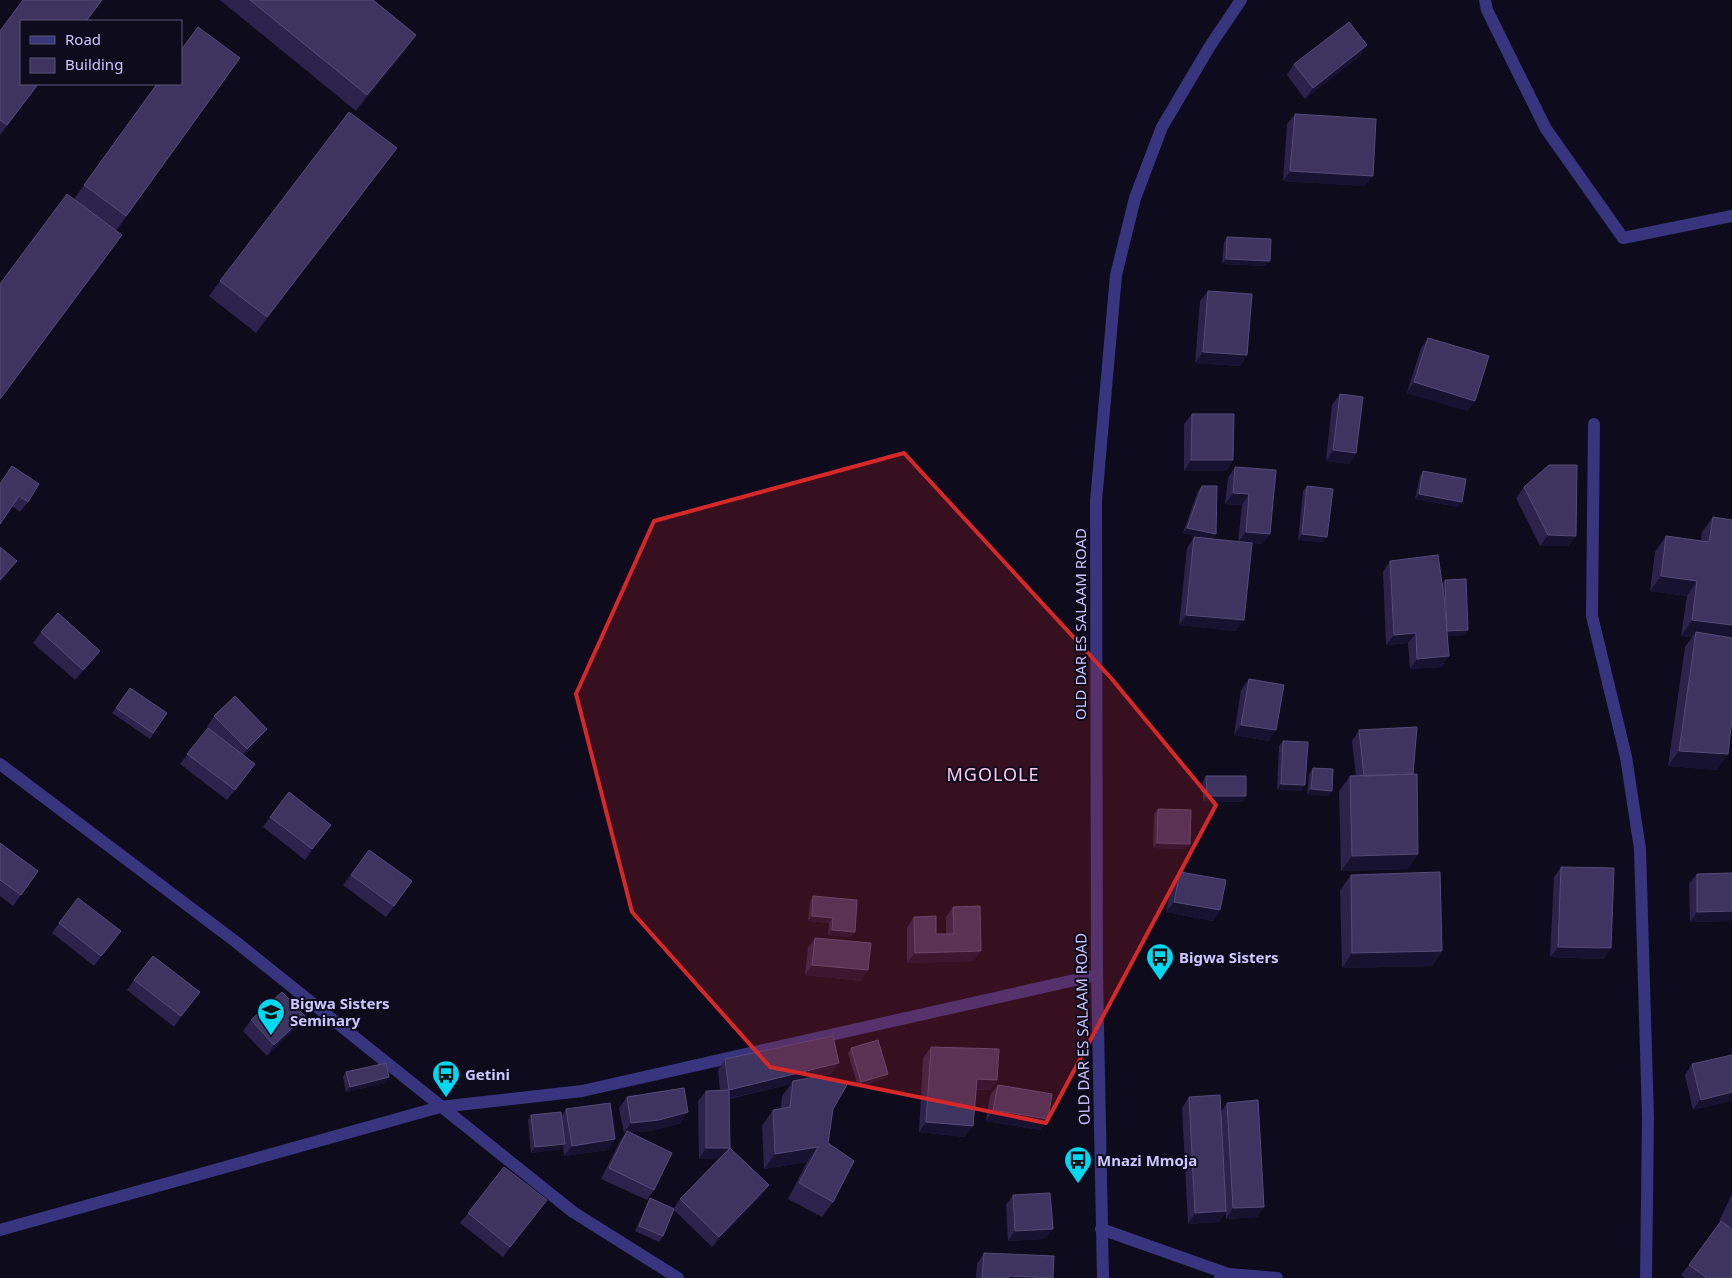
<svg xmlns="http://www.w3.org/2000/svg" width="1732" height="1278" font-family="'Noto Sans',sans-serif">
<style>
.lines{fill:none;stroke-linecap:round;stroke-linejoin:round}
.minor{stroke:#38347e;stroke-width:12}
.tertiary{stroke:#38347e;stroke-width:12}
.wall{fill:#2b234c}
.shaded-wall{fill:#181231}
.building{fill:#3d355f;stroke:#544c78}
.marked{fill:#d62828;fill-opacity:0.2;stroke:#d62828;stroke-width:4;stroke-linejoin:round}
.labels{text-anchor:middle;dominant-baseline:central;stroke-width:4;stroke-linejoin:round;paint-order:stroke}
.street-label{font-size:15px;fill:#cec7ff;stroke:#0e0b1d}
.poi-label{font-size:15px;font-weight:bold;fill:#cec7ff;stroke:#0e0b1d;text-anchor:start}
.quarter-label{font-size:18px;letter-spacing:1px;fill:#ffc9eb;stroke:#0e0b1d}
</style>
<rect width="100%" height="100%" fill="#0e0b1d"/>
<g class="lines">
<path class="minor" d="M1485,0l2,10 59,119 77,109 109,-22
M1594,424l-2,192 34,141 14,92 8,269 -2,160
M0,764l236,178 337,270 105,66
M1101,1229l127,45
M0,1230l440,-123 142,-16 515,-116
M1220,1278l8,-4 49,4"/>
<path class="tertiary" d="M1103,1278l-6,-303 -1,-474 20,-226 19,-77 27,-71 48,-81 31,-46"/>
</g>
<path class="wall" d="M23,0h80l-16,21 -66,63h18l-39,51v-104z
M220,0h153l43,35 -11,16 -49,60z
M1367,45l-7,11 -55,43 -18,-24 7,-11z
M240,58l-124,173 -8,24 -108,145v-116l74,-85 83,-115z
M1295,114l70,72 -82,-5 4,-57z
M397,148l-11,15 -130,170 -47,-37 11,-15z
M1227,237l39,29 -44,-2 2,-22z
M1208,291l39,64 -7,11 -45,-3 5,-62z
M1428,338l40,73 -61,-18 14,-45z
M1340,394l16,59 -7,11 -23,-3 6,-56z
M1192,414l41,46 -7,11h-42v-47z
M12,466l16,36 -8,10 -8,-6 -12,18v-41z
M1235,467l35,67 -8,10 -10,-1 -16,88 -57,-6 8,-77 7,-11 17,2 -28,-6 15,-42 4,-5 14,48 -4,5 26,3 4,-37 -17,-1 3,-26z
M1423,471l35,36 -43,-8 5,-23z
M1307,486l16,56 -25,-2 5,-49z
M1524,487l45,59h-29l-24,-48z
M1713,517l4,253 -49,-4 17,-119 7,-10 -11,-1 6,-40 -37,-5 5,-39 11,-16 35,5 1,-9z
M1390,561l52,23 3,-4 23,50 -3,5 -18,1 -5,31 -32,2 -2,-26 -22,2 -3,-73z
M41,632l59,19 -7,10 -18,19 -42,-37z
M1249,679l20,62 -35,-6 7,-45z
M130,688l37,25 -17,26 -38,-26z
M214,716l53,13 -7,10 -16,16 11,9 -28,36 -47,-36 28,-36 -1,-1z
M1359,730l54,44 5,80 -11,15 -66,2 -2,-80 11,-15h6l-4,-35z
M1283,741l19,50 -25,-1 2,-44z
M1313,768l19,23 -4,5 -21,-2 2,-20z
M1206,776l37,26 -40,-1v-20z
M1158,809l32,35 -4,5 -33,-1 1,-34z
M270,817l61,8 -26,35 -42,-33z
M0,843l38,28 -25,35 -13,-10z
M369,850l43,31 -26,36 -43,-32z
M1561,867l43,92 -54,-2 4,-80z
M1180,872l40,38 -7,11 -47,-9 6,-30z
M1732,873v67v-19l-42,1 -1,-38 8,-10z
M1351,875l91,76 -10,15 -90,2 -2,-78z
M813,896l38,41 -23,-2 1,-12 -21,-2 2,-20z
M953,907l21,54 -67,2v-35l7,-11 22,17h10v-17z
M59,923l62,8 -27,35 -42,-33z
M815,938l46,43 -56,-6 3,-27z
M134,980l66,12 -26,35 -47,-37z
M251,1020l46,7 -30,29 -24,-25z
M931,1047l66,33 -7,10h-14l-11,47 -46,-5 4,-74z
M851,1048l33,31 -26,8 -10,-34z
M1732,1055l-39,55 -8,-35 7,-11z
M725,1059l106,15 -11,3 13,32 -5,34 5,59 -11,15 -34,-18 19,-37 -43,7 -2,-43 11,-16 8,-1 1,-13 9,-12 -62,15 1,49 39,37 -8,11 -49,51 -38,-37 -11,26 -4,6 -24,-11 12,-27 3,-6 24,10 6,-9 39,-41 -20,1 -1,-58 8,-10 14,-1 -2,-20z
M346,1072l39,11 -39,9 -3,-15z
M998,1085l50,34 -8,11 -54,-9 4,-26z
M627,1097l54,26 -30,8 -20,1 23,58 -7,10 -46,-21 19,-38 6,-8h-2l-5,-25z
M1189,1097l32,15 6,-9 37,104 -7,10 -31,2v-7l-7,10 -31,2 -6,-116z
M566,1109l49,30 -7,11 -44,6 -1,-10 -2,3 -30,4 -3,-33 3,-5 31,1z
M1732,1194v34l-9,-5 9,55h-47l-4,-3 40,-53 -2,-1z
M1013,1195l32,44 -37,2 -2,-36z
M547,1200l-44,57 -43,-34 8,-10z
M984,1253l68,25h-76l1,-14z"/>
<path class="shaded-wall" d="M102,0h1l-16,21h-1z
M416,35l-11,16 -49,60 11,-16z
M1367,45l-7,11 -55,43 8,-11z
M38,84h1l-39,51 7,-10z
M397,148l-11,15 -130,170 11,-16z
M1290,171l83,5 -8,10 -82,-5z
M122,235l-14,20 -108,145v-1z
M1226,259l44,2 -4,5 -44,-2z
M1203,352l44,3 -7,11 -45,-3z
M1414,382l61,19 -7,10 -61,-18z
M1333,450l23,3 -7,11 -23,-3z
M1191,460h42l-7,11h-42z
M1233,493l16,1 -7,11 -17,-1z
M1419,494l43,8 -4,5 -43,-8z
M1187,528l29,6 -4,5 -29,-6z
M1246,532l24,2 -8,10 -24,-2z
M1302,534l25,3 -4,5 -25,-2z
M1548,535l28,1 -7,10h-29z
M17,561l-11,15 -6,7v-3z
M1661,576l36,5 -10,15 -37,-5z
M1186,615l58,5 -8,11 -57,-6z
M1692,620l40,5v17l-36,-10 -4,5 -11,-1z
M1468,630l-3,5 -21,2 3,-6z
M1416,633l-8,10 -22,2 8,-10z
M100,651l-7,10 -18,19 8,-10z
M1449,656l-7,11 -32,2 7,-10z
M1241,725l35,5 -7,11 -35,-6z
M267,729l-7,10 -20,20 7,-10z
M1679,751l49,3 -11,16 -49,-4z
M1281,784l24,1 -3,6 -25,-1z
M1311,789l21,2 -4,5 -21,-2z
M1207,796h39l-3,6 -40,-1z
M331,825l-7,11 -19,24 7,-11z
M1157,843l33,1 -4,5 -33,-1z
M1418,854l-11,15 -66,2 11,-15z
M1174,902l46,8 -7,11 -47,-9z
M1732,911v10l-42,1 7,-10z
M812,916l21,2 -4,5 -21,-2z
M832,930l23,2 -4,5 -23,-2z
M1558,947l53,1 -7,11 -54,-2z
M981,951l-7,10 -67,2 8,-10z
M1442,951l-10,15 -90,2 10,-15z
M812,965l56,5 -7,11 -56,-6z
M200,992l-8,11 -18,24 7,-11z
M305,1016l-8,11 -30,29 7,-11z
M839,1063l-8,11 -38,9v-2l-2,3 -70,16 8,-10z
M888,1074l-4,5 -26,8 3,-5z
M389,1077l-4,6 -39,9 4,-5z
M977,1079l20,1 -7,10 -20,-1z
M1732,1092v9l-39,9 8,-10z
M993,1110l55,9 -8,11 -54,-9z
M688,1112l-7,11 -30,8 -27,2 7,-10z
M926,1122l47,4 -8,11 -46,-5z
M615,1139l-7,11 -44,6 8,-10z
M565,1144l-4,5 -30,4 4,-6z
M818,1147l-11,15 -43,7 11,-15z
M706,1148h24l-8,10 -23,1z
M769,1185l-8,11 -49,51 7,-10z
M547,1200l-7,10 -37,47 7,-10z
M1264,1207l-7,10 -31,2 7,-11z
M1226,1211l-7,11 -31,2 7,-11z
M1053,1229l-8,10 -37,2 7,-10z
M1009,1276l44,2h-46z"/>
<path class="building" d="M23,0h79l-16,21h-65v63h17l-31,41 -7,-5v-89z
M250,0h123l43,35 -49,60z
M1349,22l18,23 -54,43 -19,-24z
M198,27l42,31 -114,158 -42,-31 73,-101h24v-34z
M349,112l48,36 -130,169 -47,-36z
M1295,114l81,5 -3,57 -83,-5z
M67,194l55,41 -122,164v-115z
M1227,237l44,2 -1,22 -44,-2z
M1208,291l44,3 -5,61 -44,-3z
M1428,338l61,18 -14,45 -61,-19z
M1340,394l23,3 -7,56 -23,-3z
M1192,414h42l-1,46h-42z
M1549,465h28l-1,71 -28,-1 -24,-48z
M12,466l27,18 -11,18 -9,-6 -19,28v-40z
M1235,467l41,3 -6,64 -24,-2 3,-38 -16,-1z
M1423,471l43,8 -4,23 -43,-8z
M1202,486h15l-1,48 -29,-6z
M1307,486l26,3 -6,48 -25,-3z
M1713,517l19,3v105l-40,-5 5,-39 -36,-5 5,-40 43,6z
M1194,537l58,6 -8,77 -58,-5z
M0,547l17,14 -17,19z
M1438,555l6,42 5,59 -32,3 -1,-26 -22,2 -4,-74z
M1466,579l2,51 -21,1 -2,-51z
M58,613l42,38 -17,19 -42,-38z
M1696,632l36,6v81l-4,35 -49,-3z
M1249,679l35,6 -8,45 -35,-5z
M130,688l37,25 -14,20 -37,-25z
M235,696l32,33 -20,20 -33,-33z
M1417,727l-4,47 -49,2 -5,-46z
M208,728l47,36 -20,26 -48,-36z
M1283,741l25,1 -3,43 -24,-1z
M1313,768l20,1 -1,22 -21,-2z
M1417,774l1,80 -66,2 -2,-80z
M1206,776h40v20h-39z
M289,792l42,33 -19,24 -42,-32z
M1158,809l33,1 -1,34 -33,-1z
M0,843l38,28 -17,24 -21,-15z
M369,850l43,31 -18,25 -43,-31z
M1561,867l53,1 -3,80 -53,-1z
M1180,872l46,8 -6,30 -46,-8z
M1440,872l2,79 -90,2 -1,-78z
M1732,873v38l-35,1v-38z
M813,896l44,4 -2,32 -23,-2 1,-12 -21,-2z
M78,898l43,33 -20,25 -42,-33z
M980,906l1,45 -66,2 -1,-36 22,-1v18h18l-1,-27z
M815,938l56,5 -3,27 -56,-5z
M153,956l47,36 -19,24 -47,-36z
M282,992l23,24 -31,29 -23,-25z
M833,1036l6,27 -110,27 -4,-31z
M878,1040l10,34 -27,8 -10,-34z
M931,1047l68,2 -2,31 -20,-1 -4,47 -47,-4z
M1732,1055v37l-31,8 -9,-36z
M386,1063l3,14 -39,10 -4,-15z
M821,1076l27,7 -15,26 -5,34 26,18 -21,41 -34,-19 19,-36 -43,7 -2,-44 17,-3 3,-26z
M998,1085l54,9 -4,25 -55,-9z
M684,1088l4,24 -29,8 -28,3 -4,-26z
M729,1090l1,58 39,37 -50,52 -39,-38 50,-51h-24v-57z
M1220,1095l6,116 -31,2 -6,-116z
M1258,1100l6,107 -31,1 -6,-105z
M610,1103l5,36 -43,7 -6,-37z
M561,1112l4,32 -30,3 -4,-32z
M627,1131l45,22 -18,37 -45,-22z
M504,1167l43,33 -37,47 -42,-34z
M1050,1193l3,36 -38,2 -2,-36z
M650,1198l24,11 -11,27 -24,-10z
M1721,1221l11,8v49h-25l-18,-13z
M984,1253l70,3 -1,22 -44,-2 -1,2h-26z"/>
<path class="marked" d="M904,453l207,225 105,127 -170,318 -276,-56 -138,-155 -56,-218 78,-173z"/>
<defs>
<g id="bus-pin" transform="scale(1.4375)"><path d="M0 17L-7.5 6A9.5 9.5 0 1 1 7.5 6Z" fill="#00d8f2" stroke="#0e0b1d"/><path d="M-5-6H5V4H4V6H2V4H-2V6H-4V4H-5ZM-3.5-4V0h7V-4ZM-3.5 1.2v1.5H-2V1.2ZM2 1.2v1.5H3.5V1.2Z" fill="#111"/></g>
<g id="school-pin" transform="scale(1.4375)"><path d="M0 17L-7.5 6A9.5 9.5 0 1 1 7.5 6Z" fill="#00d8f2" stroke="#0e0b1d"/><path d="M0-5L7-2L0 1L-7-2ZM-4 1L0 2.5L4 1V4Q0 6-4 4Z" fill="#111"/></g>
</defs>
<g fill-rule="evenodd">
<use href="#bus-pin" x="1160" y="957"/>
<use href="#school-pin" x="271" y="1012"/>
<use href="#bus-pin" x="446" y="1074"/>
<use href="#bus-pin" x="1078" y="1160"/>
</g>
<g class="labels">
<g class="street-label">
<text transform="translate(1080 624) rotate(-90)">OLD DAR ES SALAAM ROAD</text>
<text transform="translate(1082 1029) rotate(-91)">OLD DAR ES SALAAM ROAD</text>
</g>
<g class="poi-label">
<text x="1179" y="957">Bigwa Sisters</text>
<text x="290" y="1003">Bigwa Sisters<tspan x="290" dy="17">Seminary</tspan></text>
<text x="465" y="1074">Getini</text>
<text x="1097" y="1160">Mnazi Mmoja</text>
</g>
<g class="quarter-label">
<text x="993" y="774">MGOLOLE</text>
</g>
</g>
<rect x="20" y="20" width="162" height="65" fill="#0e0b1d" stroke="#5b5677"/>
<rect x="30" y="36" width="25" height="8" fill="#38347e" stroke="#5b5677"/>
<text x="65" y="45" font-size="15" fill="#cec7ff">Road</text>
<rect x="30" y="58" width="25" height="15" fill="#3d355f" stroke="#5b5677"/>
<text x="65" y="70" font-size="15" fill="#cec7ff">Building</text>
</svg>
